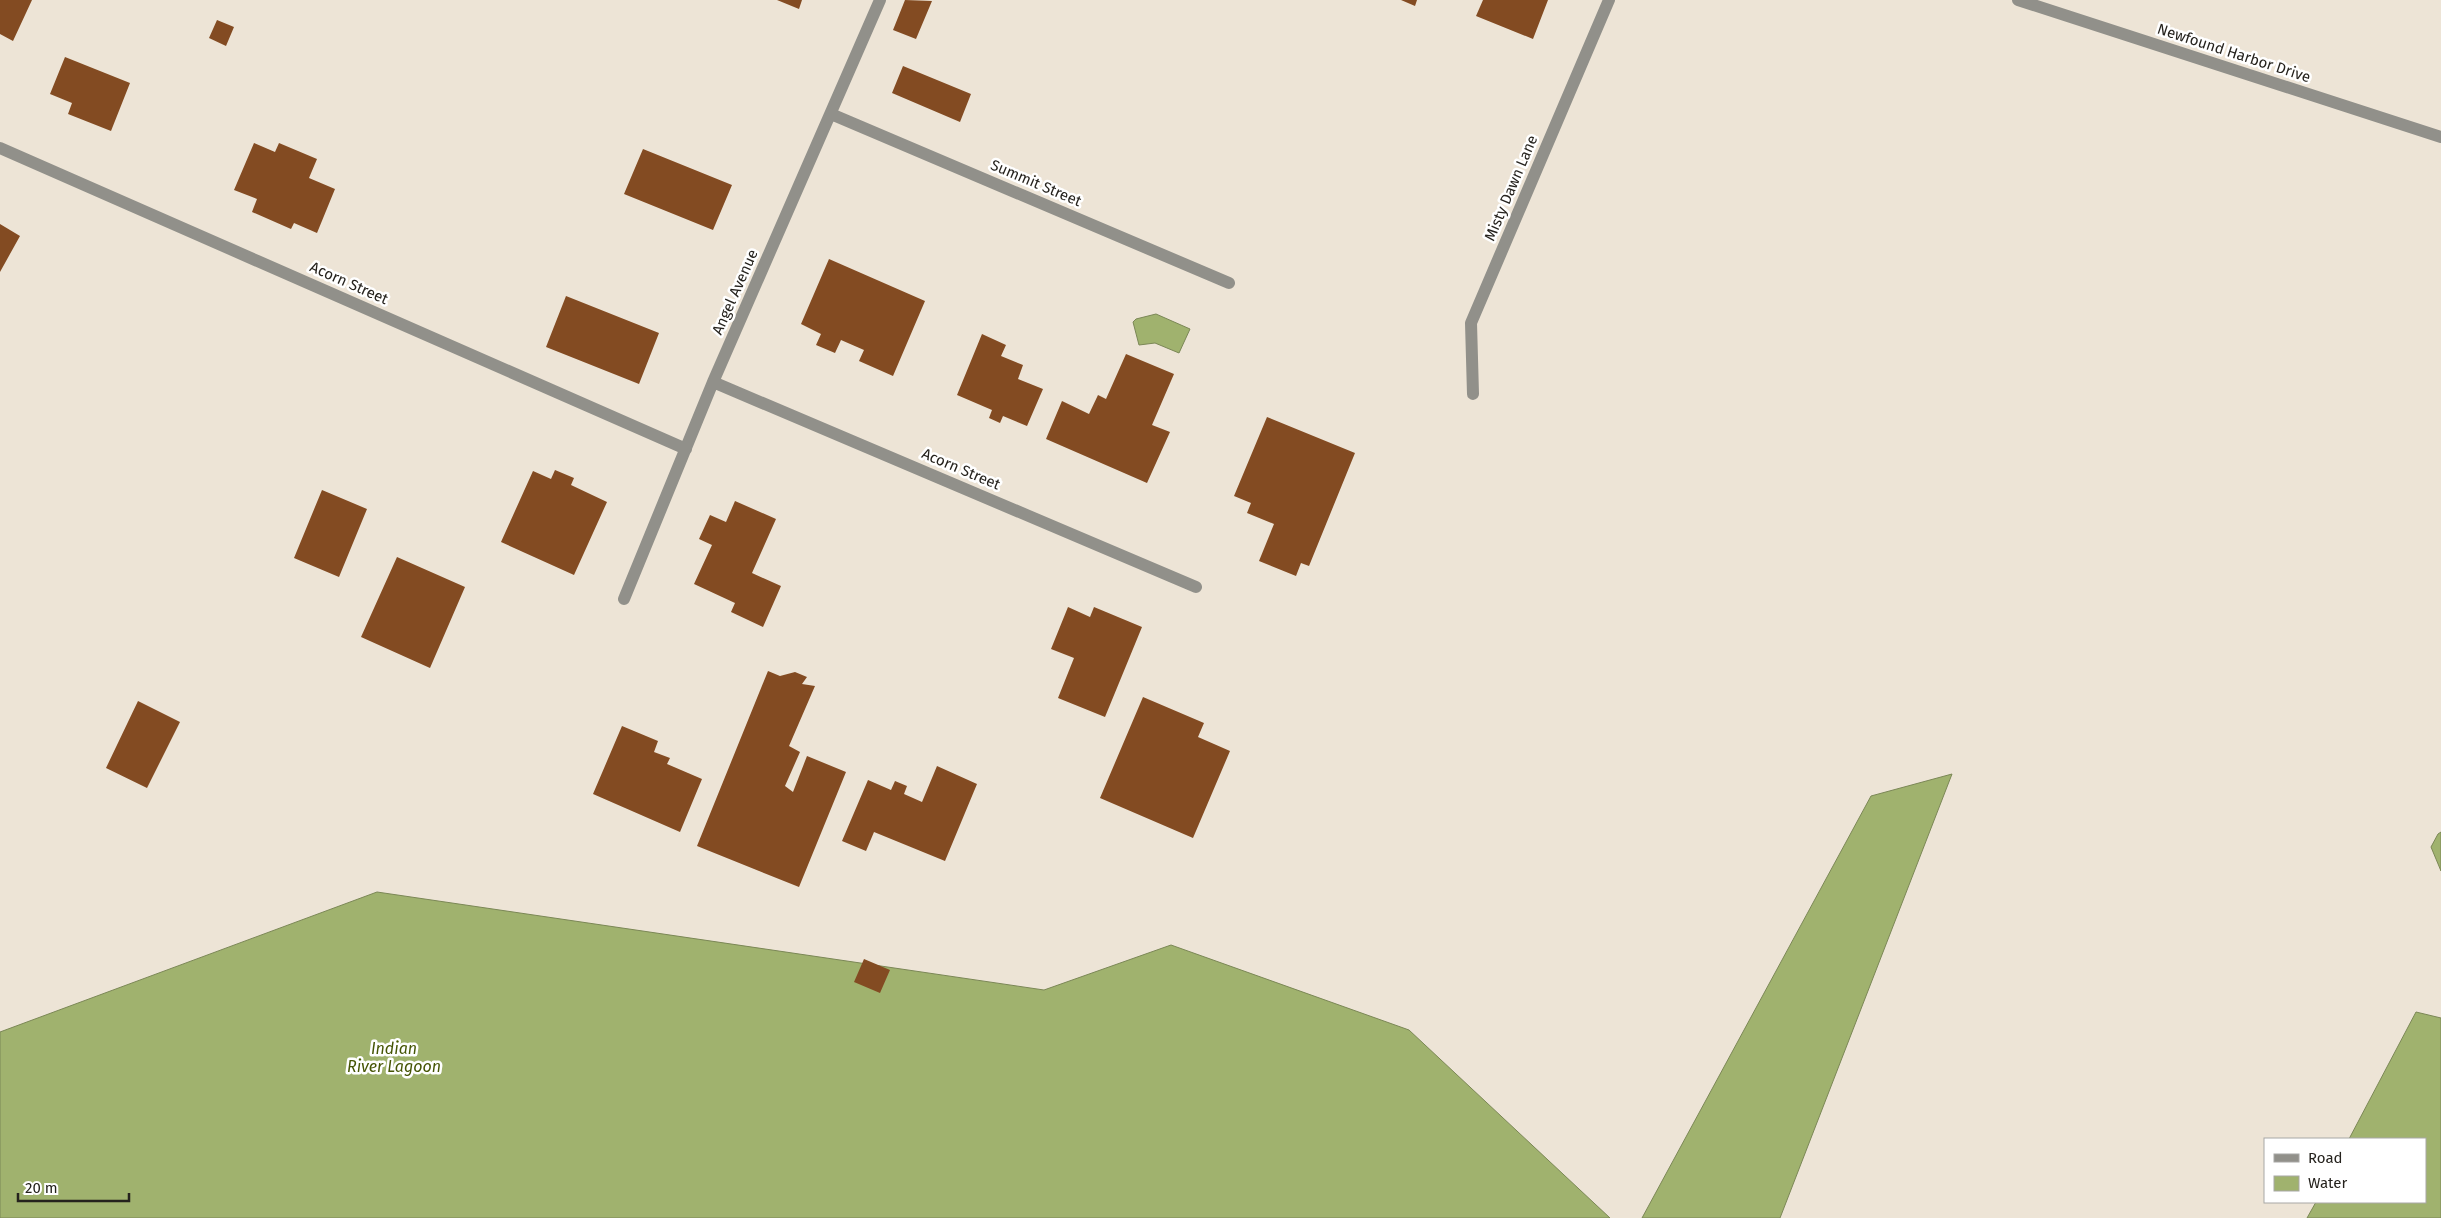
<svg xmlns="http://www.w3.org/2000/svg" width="2441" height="1218" font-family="'Fira Sans',sans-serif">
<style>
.water{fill:#a0b26e;stroke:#7b8756}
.building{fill:#834b22}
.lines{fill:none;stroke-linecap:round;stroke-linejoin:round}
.minor{stroke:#91908a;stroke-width:12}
.labels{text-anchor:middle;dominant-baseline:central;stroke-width:5;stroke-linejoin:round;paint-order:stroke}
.street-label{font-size:15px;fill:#25221d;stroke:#fff}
.water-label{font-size:16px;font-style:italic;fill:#455504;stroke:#fff}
</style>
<rect width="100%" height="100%" fill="#ede4d6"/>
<path class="water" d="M1156,314l34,15 -11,24 -24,-10 -16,2 -6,-23 3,-3z
M1952,774l-172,444h-138l229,-422z
M2441,832v39l-10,-24 7,-13z
M377,892l667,98 127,-45 238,85 201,188h-1610v-186z
M2416,1012l25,6v200h-134l9,-16h109v-63h-76z"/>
<path class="building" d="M0,0h32l-19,41 -13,-7z
M777,0h25l-3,9z
M905,0l27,1 -16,38 -23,-9z
M1401,0h16l-2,6z
M1483,0h65l-15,39 -57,-23z
M217,20l17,7 -8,19 -17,-8z
M65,57l65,26 -19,48 -43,-17 4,-11 -22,-9z
M903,66l68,28 -11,28 -68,-29z
M254,143l21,9 4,-9 38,16 -8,19 26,11 -18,44 -23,-10 -3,6 -39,-17 5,-13 -23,-9z
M643,149l89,36 -19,45 -89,-36z
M0,224l20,12 -20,36z
M829,259l96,42 -32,75 -34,-15 5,-11 -23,-10 -6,13 -19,-8 5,-11 -20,-10z
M566,296l93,37 -20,51 -93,-37z
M982,334l24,11 -5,11 22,9 -5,14 25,10 -16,37 -24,-10 -3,7 -11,-5 3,-8 -35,-15z
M1126,354l48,20 -22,51 18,7 -23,51 -101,-44 16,-38 27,13 9,-19 8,4z
M1267,417l88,36 -46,113 -8,-3 -5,13 -37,-15 15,-37 -27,-11 4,-10 -17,-7z
M555,470l19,8 -3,7 36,17 -33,73 -73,-33 32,-71 18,8z
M322,490l45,19 -28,68 -45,-19z
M735,501l41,18 -24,54 29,13 -18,41 -32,-15 4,-9 -41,-19 18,-39 -13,-6 11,-24 16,7z
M397,557l68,30 -35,81 -69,-31z
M1068,607l22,10 4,-10 48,20 -37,90 -47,-19 16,-40 -23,-9z
M768,671l12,5 15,-4 12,5 -5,7 13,2 -26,60 11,6 -15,34 8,6 14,-36 39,16 -47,115 -102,-41z
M1143,697l61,26 -6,14 32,14 -37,87 -93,-40z
M138,701l42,21 -33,66 -41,-20z
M622,726l36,15 -4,11 16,6 -3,6 35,15 -22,53 -87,-38z
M937,766l40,18 -32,77 -71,-29 -8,19 -24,-10 26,-61 23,10 4,-9 12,5 -3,8 18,8z
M864,959l26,11 -10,23 -26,-11z"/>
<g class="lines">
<path class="minor" d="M2018,0l423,137
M831,114l398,169
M0,148l686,301
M713,382l483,205
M1473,394l-2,-71 138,-323
M624,599l89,-217 167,-382"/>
</g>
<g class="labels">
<g class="street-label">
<text transform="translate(2234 53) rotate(18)">Newfound Harbor Drive</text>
<text transform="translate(1036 183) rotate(23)">Summit Street</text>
<text transform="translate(1511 188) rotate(-67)">Misty Dawn Lane</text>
<text transform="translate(349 283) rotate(24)">Acorn Street</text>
<text transform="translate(735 292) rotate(-66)">Angel Avenue</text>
<text transform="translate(961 469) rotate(23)">Acorn Street</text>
</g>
<g class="water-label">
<text x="394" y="1048">Indian<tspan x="394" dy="18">River Lagoon</tspan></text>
</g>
</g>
<rect x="2264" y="1138" width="162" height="65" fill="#ffffff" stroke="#a8a7a5"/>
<rect x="2274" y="1154" width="25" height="8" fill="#91908a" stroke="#a8a7a5"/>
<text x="2308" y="1163" font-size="15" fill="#25221d">Road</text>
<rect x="2274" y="1176" width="25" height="15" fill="#a0b26e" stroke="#a8a7a5"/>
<text x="2308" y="1188" font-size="15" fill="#25221d">Water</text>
<path d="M18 1193v8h111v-8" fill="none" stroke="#25221d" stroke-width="2.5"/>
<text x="25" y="1193" font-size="15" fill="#25221d" stroke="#ffffff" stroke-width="4" paint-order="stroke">20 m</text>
</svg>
